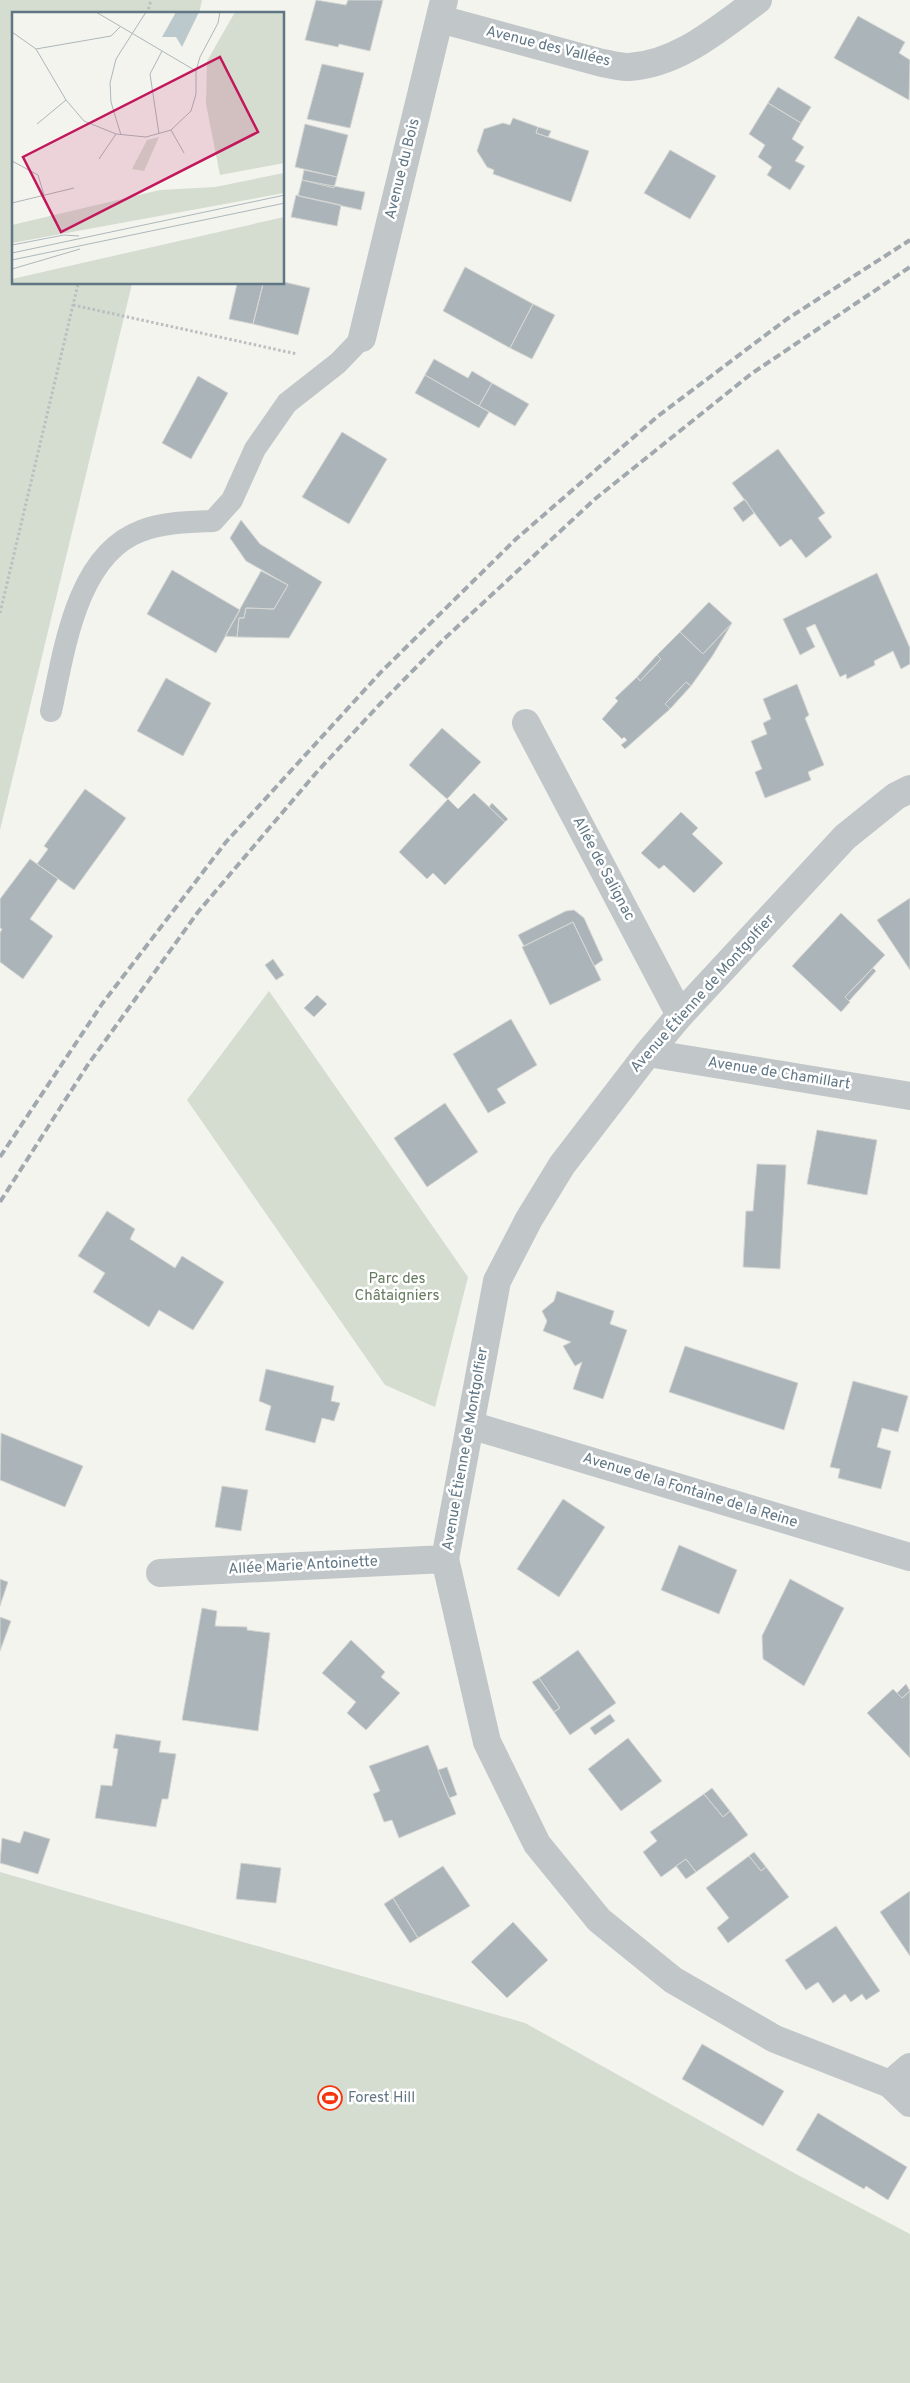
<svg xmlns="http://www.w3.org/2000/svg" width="910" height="2383" font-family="Overpass,sans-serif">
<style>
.green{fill:#d5dcd0}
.building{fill:#abb5b9;stroke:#d5d5d2}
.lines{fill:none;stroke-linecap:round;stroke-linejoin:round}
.path{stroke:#bcbfc1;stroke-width:3;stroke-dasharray:2.5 2.5;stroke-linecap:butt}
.service{stroke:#c1c6c9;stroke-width:22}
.minor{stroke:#c1c6c9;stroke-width:28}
.rail{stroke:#a1a9ae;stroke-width:4;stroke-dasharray:8 4;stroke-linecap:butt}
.labels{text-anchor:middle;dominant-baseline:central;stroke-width:5;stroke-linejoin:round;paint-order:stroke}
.street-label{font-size:15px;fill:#607684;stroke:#fff}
.park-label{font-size:15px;fill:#667a5f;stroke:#fff}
.poi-label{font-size:15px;fill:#607684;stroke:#fff;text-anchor:start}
.inset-road{fill:none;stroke:#acb7ba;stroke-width:1}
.view{fill:#c2185b;fill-opacity:0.15;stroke:#c2185b;stroke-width:2.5}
.inset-edge{fill:none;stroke:#607684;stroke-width:2.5}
</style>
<rect width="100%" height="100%" fill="#f4f4ef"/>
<path class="green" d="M0,0h202l-3,14h-185v270h118l-132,546z
M269,991l199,286 -33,130 -50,-22 -198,-285z
M0,1872l525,151 271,151 114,60v149h-910z"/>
<path class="building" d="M316,0l30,5 2,-5h35l-13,51 -31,-7 -1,3 -33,-7z
M858,16l47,26 -6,11 11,7 -1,40 -75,-42z
M322,64l42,9 -14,55 -43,-9z
M778,87l33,20 -10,16 -33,-20z
M768,103l33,20 -9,16 12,8 -9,14 10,5 -15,24 -23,-15 5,-8 -14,-10 7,-12 -16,-11z
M513,118l25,9 -2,6 53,18 -18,51 -78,-28 1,-4 -7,-3 -10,-16 7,-22 19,-6 7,2z
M305,124l43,11 -11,42 -42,-10z
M538,127l13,4 -3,6 -12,-4z
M670,150l46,26 -26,43 -46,-26z
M304,170l33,7 -3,11 -32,-8z
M302,180l63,12 -4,18 -63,-14z
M296,195l45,10 -4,21 -46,-9z
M465,267l68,37 -23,44 -67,-37z
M284,282l26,6 -12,47 -45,-11 10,-40h21z
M237,284h26l-10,40 -24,-5z
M533,304l22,11 -23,44 -22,-11z
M434,359l34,19 4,-7 20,12 -13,23 -54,-31z
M425,375l64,37 -10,16 -64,-35z
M198,376l30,17 -37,66 -29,-16z
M492,383l37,21 -14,22 -36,-20z
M342,432l45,27 -38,65 -47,-27z
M778,449l47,64 -7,5 14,19 -26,21 -15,-19 -11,8 -48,-64z
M745,499l9,14 -11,9 -10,-14z
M241,520l19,24 62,38 -33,56 -52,-1 2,-19h5l2,-10 28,1 14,-24 -42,-24 -16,-23z
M172,570l68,40 -24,43 -69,-39z
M261,571l27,14 -14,24 -28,-1 -2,10h-5l-2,19 -12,-1z
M877,573l33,75v16l-9,5 -8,-18 -19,10 1,4 -28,14 -1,-5 -6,3 -25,-53 -9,4 9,19 -15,8 -17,-36z
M709,602l23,21 -29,31 -23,-22z
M732,623l-19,32 -22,31 -5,-4 -21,22 5,5 -45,40 -4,-4 6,-5 -3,-3 -2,2 -20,-20 16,-18 -3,-3 22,-21 3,4 21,-22 -4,-4 23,-23 23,22z
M657,655l4,4 -21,22 -3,-4z
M166,678l45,25 -28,53 -46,-25z
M686,682l5,4 -21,23 -5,-5z
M797,684l12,31 -4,3 19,47 -16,7 3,8 -46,18 -10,-26 7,-3 -11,-28 16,-7 -4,-11 8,-4 -8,-20z
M442,728l39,34 -34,37 -38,-34z
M85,789l41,29 -52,72 -37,-26 11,-15 -4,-3z
M474,793l31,29 -60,63 -12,-12 -6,6 -28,-27 49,-53 10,10z
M492,803l16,16 -3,3 -16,-15z
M681,812l17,16 -6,6 31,29 -29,30 -30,-28 -5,4 -18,-16z
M30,859l28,20 -28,40 23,17 -30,43 -23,-17v-29l2,-4 -2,-1v-29z
M910,898v72l-33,-50z
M574,910l10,8 19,42 -9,6 -21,-44 -49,24 -6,-11 48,-24z
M841,913l44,42 -40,42 5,5 -9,10 -49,-46z
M573,922l28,58 -51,25 -28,-58z
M273,959l11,16 -8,5 -11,-15z
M873,968l3,3 -27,30 -4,-4z
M317,995l10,9 -13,13 -10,-9z
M511,1019l26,46 -40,24 9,14 -18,10 -35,-59z
M445,1103l33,49 -51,35 -33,-49z
M817,1130l60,10 -10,55 -60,-11z
M757,1164l29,1 -6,104 -37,-2 3,-56h7z
M107,1211l28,18 -5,10 45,29 7,-12 42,26 -31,48 -34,-20 -10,17 -56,-35 12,-19 -27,-17z
M557,1291l57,20 -4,13 17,6 -24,69 -30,-10 9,-27 -7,4 -12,-20 8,-4 -28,-11 4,-10 -5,-10 12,-10z
M685,1346l113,37 -14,47 -115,-38z
M266,1369l68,17 -3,15 9,2 -6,18 -12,-3 -7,25 -50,-13 6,-24 -12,-5z
M853,1381l55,15 -10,36 -16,-4 -5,19 14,4 -10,38 -43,-11 2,-9 -10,-2z
M1,1433l82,33 -18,41 -65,-27z
M222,1486l26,4 -7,41 -26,-4z
M563,1499l42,28 -46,70 -42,-28z
M679,1545l58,25 -18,44 -58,-24z
M0,1579l8,3 -8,24z
M790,1579l54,29 -40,78 -41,-27 -1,-23z
M202,1608l15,3 -2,15 32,1v3l23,3 -12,98 -76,-11z
M0,1617l11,4 -11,30z
M351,1640l34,32 -4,5 19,16 -34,37 -19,-17 9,-11 -34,-29z
M578,1650l38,53 -46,32 -16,-23 6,-4 -21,-30z
M539,1678l21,30 -6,4 -22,-30z
M906,1684l4,7 -8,7 -5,-5z
M893,1689l9,9 8,-7v67l-43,-45z
M610,1714l5,7 -20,14 -5,-7z
M116,1734l45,7 -2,11 17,2 -8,45h-6l-6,28 -61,-9 6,-33 11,1 6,-37 -5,-1z
M628,1738l34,43 -41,30 -33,-42z
M428,1745l28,69 -57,24 -7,-18 -8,2 -11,-28 7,-3 -11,-25z
M447,1767l10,28 -8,3 -11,-28z
M712,1788l18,23 -7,6 -19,-23z
M704,1794l19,23 7,-6 18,24 -52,37 -10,-13 -25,18 -18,-25 14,-11 -7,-9z
M24,1831l26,8 -12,35 -38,-11 2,-25 18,5z
M754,1852l12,15 -5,4 -12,-15z
M749,1856l12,15 5,-4 23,30 -61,46 -11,-15 12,-10 -23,-30z
M686,1859l10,13 -10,7 -10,-13z
M241,1863l40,5 -5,35 -40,-4z
M443,1866l27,40 -52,32 -25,-40z
M910,1891v65l-30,-44z
M393,1898l25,40 -8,5 -26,-39z
M513,1922l35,38 -41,38 -36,-36z
M836,1926l44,65 -14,9 -4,-6 -11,8 -6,-8 -12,9 -15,-21 -12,8 -21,-30z
M702,2044l82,47 -21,35 -81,-47z
M818,2113l89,54 -19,33 -22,-14 -2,3 -68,-39z"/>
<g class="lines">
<path class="path" d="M147,14l4,-14
M73,305l224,49
M0,613l78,-329"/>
<path class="service" d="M51,711c13,-59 25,-156 90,-180 22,-9 49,-9 72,-10l19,-21 23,-51 32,-46 51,-40 24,-25"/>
<path class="minor" d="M440,19l162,44c8,1 18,4 27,4 50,-3 90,-39 129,-67
M362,338l82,-338
M526,723l154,292
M910,789l-14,7 -51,41 -165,178 -32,38 -86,112 -33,54 -32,62 -52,278 42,183 50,102 62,76 74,60 102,59 115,45 20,19
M648,1053l262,43
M470,1425l440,132
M160,1573l285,-14
M890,2084l20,-17"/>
<path class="rail" d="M0,1157l102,-153 124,-162 155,-170 135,-133 142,-123 129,-97 123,-79
M0,1202l87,-136 111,-154 118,-139 63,-68 64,-65 152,-141 156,-125 159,-107"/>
</g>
<defs>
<g id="stadium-ring" transform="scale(1.25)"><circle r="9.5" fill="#fff" stroke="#f6340e" stroke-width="1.5"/><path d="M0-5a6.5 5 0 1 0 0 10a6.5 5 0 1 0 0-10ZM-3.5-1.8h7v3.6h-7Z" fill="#f6340e"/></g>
</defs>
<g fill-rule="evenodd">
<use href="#stadium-ring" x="330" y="2098"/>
</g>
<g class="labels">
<g class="street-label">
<text transform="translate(548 47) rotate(14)">Avenue des Vallées</text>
<text transform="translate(403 169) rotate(-76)">Avenue du Bois</text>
<text transform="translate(603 869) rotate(62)">Allée de Salignac</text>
<text transform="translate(703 994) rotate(-48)">Avenue Étienne de Montgolfier</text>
<text transform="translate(779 1074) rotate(9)">Avenue de Chamillart</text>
<text transform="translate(466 1449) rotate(-80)">Avenue Étienne de Montgolfier</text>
<text transform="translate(690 1491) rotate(17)">Avenue de la Fontaine de la Reine</text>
<text transform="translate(303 1566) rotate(-3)">Allée Marie Antoinette</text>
</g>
<g class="park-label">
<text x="397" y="1279">Parc des<tspan x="397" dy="17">Châtaigniers</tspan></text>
</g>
<g class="poi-label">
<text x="348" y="2098">Forest Hill</text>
</g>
</g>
<g transform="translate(12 12)">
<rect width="272" height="272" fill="#f4f4ef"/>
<path d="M223,0h49v151l-64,12 -14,-71 1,-43zM147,125l-15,34 -12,-2 15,-29zM272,161v20l-272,50v-18l148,-35 55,-3zM272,205v67h-272v-5z" fill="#d5dcd0"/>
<path d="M164,0h23l-17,35 -6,-10h-14z" fill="#bbc9cd"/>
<path class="inset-road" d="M84,0l100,59M0,20l24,17 30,51 18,21 32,13 30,3 25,-7 20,-19 5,-17v-23l4,-14 18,-34 2,-11M24,37l75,-13 10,-10M25,112l29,-24M159,118l13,23M147,122l-9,-60 12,-23M109,123l-10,-33 -1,-19 6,-24 30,-47M87,147l17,-25M0,149l26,14 6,20M0,191l62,-15M0,233l52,-10 15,1M0,241l273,-58M0,248l273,-57M0,257l68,-20"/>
<path class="view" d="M208,45l38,75 -197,100 -38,-75z"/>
<rect width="272" height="272" class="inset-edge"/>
</g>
</svg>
